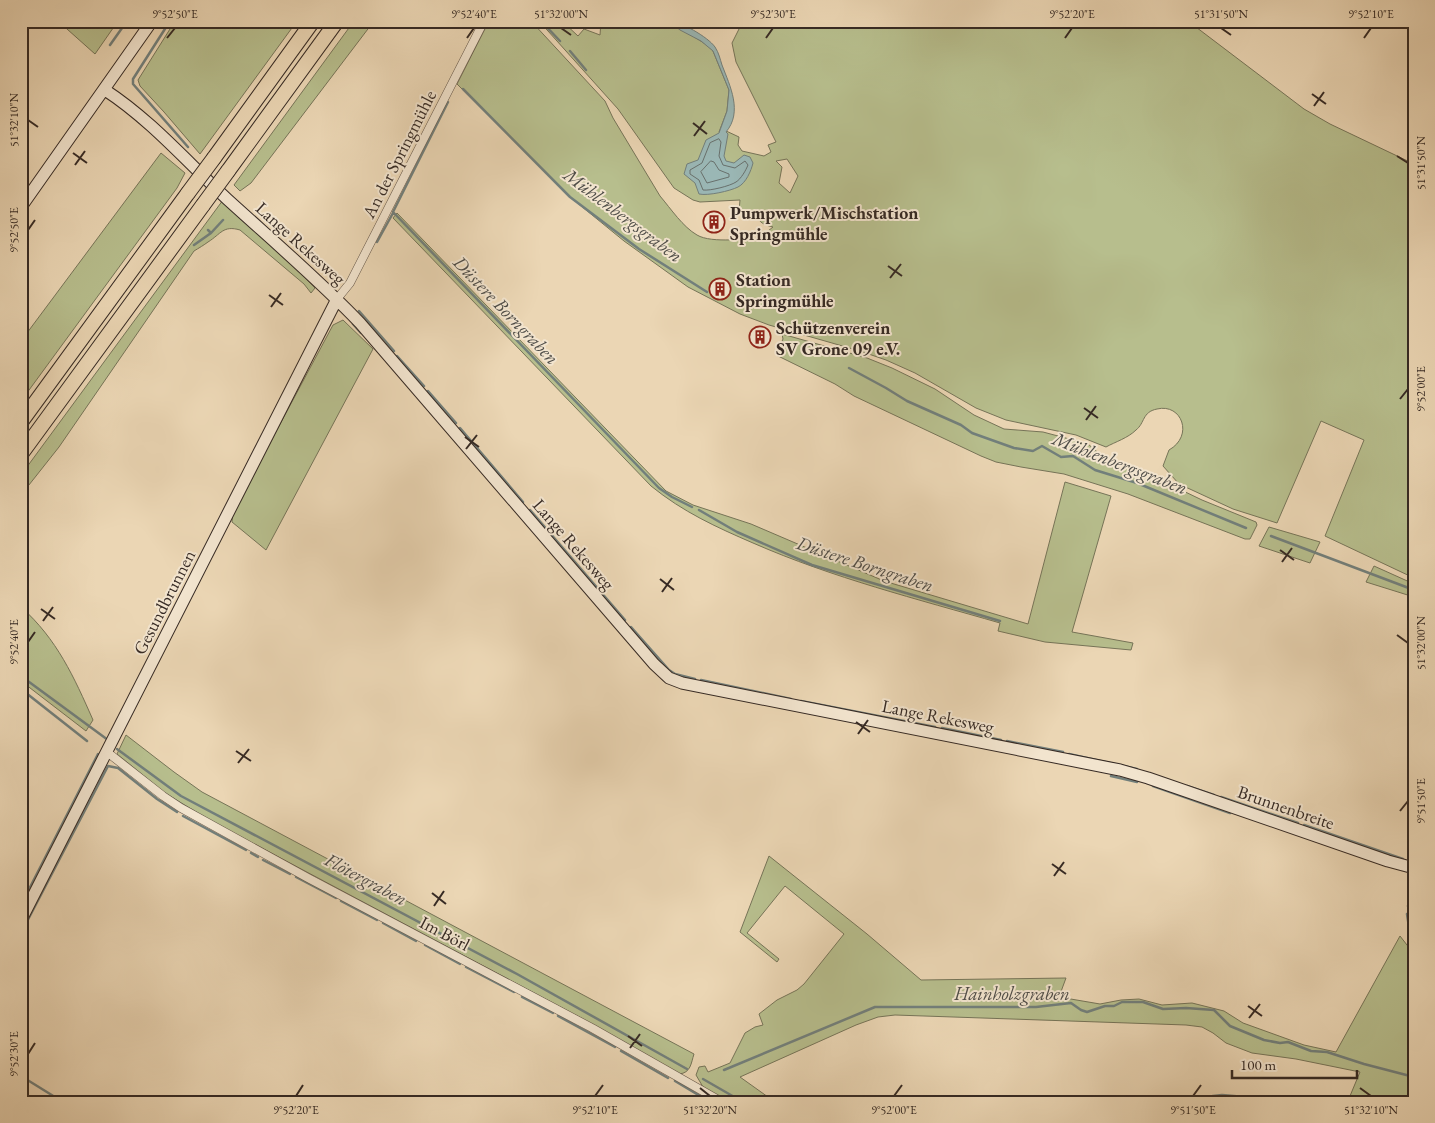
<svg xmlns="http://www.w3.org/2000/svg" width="1435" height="1123" font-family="'EB Garamond',serif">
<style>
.green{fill:#b7be8d;stroke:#767458;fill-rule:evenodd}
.water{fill:#9ab7b5;stroke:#727f7b}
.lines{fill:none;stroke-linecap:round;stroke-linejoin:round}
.shore{stroke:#68706c;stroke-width:1}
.stream{stroke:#727f7b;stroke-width:2.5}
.street-casing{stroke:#635548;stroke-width:9}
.secondary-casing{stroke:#362a24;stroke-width:13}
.highway-casing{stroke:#362a24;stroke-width:16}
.street{stroke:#f2e4ce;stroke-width:8}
.secondary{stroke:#f2e4ce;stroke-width:11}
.highway{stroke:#ebd6b4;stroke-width:14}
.highway-bridge-casing{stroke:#362a24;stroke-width:16;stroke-linecap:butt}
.highway-bridge{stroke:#ebd6b4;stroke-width:14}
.ticks{fill:none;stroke:#362a24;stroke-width:2}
.labels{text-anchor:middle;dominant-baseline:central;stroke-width:4;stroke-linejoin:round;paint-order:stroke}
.street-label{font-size:18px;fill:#362a24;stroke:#f2e4ce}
.poi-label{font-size:18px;font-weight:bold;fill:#362a24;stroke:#f2e4ce;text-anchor:start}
.water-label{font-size:19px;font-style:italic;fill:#4f4d48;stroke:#f2e4ce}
.neatline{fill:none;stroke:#362a24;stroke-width:2}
.ticks-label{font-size:12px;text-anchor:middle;fill:#362a24}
</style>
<rect width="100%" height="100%" fill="#ebd6b4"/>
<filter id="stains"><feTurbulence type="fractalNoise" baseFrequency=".004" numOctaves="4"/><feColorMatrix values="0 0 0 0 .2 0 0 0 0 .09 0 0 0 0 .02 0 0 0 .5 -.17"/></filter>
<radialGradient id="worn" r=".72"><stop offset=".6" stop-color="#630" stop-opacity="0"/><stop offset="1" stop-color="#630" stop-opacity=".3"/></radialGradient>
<path class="green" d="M58,21h60l-23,33z
M175,21h122l-97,133 -36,-42 -24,-26 -2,-6z
M354,21h20l-123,162 -11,8 -6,-6z
M489,21h42l74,80 8,17 47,78c11,13 23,31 37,39 15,9 52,3 70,3l1,-7 5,-4c-8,-2 -15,-4 -16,-13l-18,-3 1,-11 -40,2 -7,-2 -19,-12 -56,-79 -79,-88h23l16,15 6,-7 16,6 1,-14h68l38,24 6,6 16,39 -2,21 -8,21 5,-2 15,7 -1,8 4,6 22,5 7,-4 -3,-7 8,-3 -40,-80 -4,-19 11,-22h445l116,88 26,15 84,40v414l-89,-42 39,-96 -43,-19 -44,102 -44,-14 -54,-25 -16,-18 6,-16c25,-14 13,-47 -12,-41 -15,3 -12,14 -21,21 -8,8 -21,12 -30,17l-30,-12 -70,-15 -30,-12 -61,-35 -29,-13 -26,-9 -91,-26 -29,-11 -52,-27 -64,-46 -54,-44 -113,-113zM787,159l11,17 -8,17 -11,-10 3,-16 -6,-6z
M161,153l24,20 -8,15 -156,213v-60z
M223,200l72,67 20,21 -4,5 -7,-9 -64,-54c-17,-5 -19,4 -32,12 -4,3 -9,6 -14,9l-135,196 -38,48v-20z
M397,213l269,278 27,14 58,19 133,57 144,43 37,-142 46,14 -39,136 61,11 -2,7 -86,-8 -47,-11 2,-8c-83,-24 -167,-45 -247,-80 -37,-16 -70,-31 -102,-57l-258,-268z
M343,320l30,29 -107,201 -34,-28 1,-10 100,-187z
M782,334l85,24 25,10 43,21 39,26 30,14 39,3 45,12 14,12 8,4 15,3 77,37 54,22 1,3 -7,14h-5l-117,-45 -64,-20 -43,-7 -25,-5 -15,-6 -127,-60 -19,-12 -59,-29 7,-16z
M1269,527l51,15 -10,21 -51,-17z
M1374,566l40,18v13l-48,-15z
M21,607c36,32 53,70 72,113l-7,11 -65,-50z
M126,735l48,37 28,20 492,262c-3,9 -3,19 -15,20l-98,-56 -370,-197 -46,-28 -48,-39z
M769,856l98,78 54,46 145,-2 -7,19 41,7 21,-4 18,-1 23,6 30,-2 32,8 19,12 61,22 32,7 64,-116 14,18v148h-22l-42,-6 10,-24 -64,-13 -44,-6 -26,-10 -13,-10 -11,-6 -16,-2 -291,-10 -17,2 -22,8 -116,52 35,25h-47l-25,-15 -7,-12 3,-8 6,-1 3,6 22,-9 15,-30 10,-6 8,-2 -4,-11 18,-14 20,-10 7,-6 40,-50 -59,-48 -38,47 32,26 -2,3 -37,-30z"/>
<path class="water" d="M669,21c11,0 39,16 46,26 4,6 5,12 7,18 8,21 21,47 4,67l2,2 -4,22 2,5 8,2 10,-8 6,2 3,6c-2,8 -7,20 -15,24 -8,4 -30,9 -39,7l-4,-11 -11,-9 3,-10 11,-4 8,-20 13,-7 8,-22 2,-21 -16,-39 -12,-10 -21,-11z"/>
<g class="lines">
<path class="shore" d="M719,139l2,3 -2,14 4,9 12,3 10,-7 3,4c-2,5 -7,14 -12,17 -6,4 -26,9 -33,8l-4,-10 -9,-6v-4l12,-7 8,-20z
M711,161l3,1 5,8 10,4v3l-22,6 -6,-11z"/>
<path class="stream" d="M170,21l-37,58v5l55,63
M541,21l19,20
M110,45l17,-24
M570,51l16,19
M463,89l107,108 69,52 68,43
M448,102l-55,110 266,276 13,9 20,10
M208,230l3,3 12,-13
M377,242l16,-29
M194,245l17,-12
M359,311l35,40
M353,324l8,9
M397,356l27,30
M849,368l37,20 21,13 54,24 11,8 42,15 19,3 9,-5 19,11 12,-1 22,14 42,13 109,45
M428,391l28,32
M460,428l63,74
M530,510l95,110
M699,510l38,22 75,33 188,56
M1271,536l143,54
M631,627l38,43 6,4 20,5
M21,676l87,64
M701,680l90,19
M21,689l66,52
M801,701l134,26
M942,728l59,12
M1007,741l56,11
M117,749l64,47 336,178 170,95
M1069,754l68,15
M1111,776l26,6
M1153,786l77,27
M1187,786l27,9
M1221,797l77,26
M183,816l63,34
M1304,825l99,34
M251,853l7,4
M263,860l27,14
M296,877l40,21
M341,901l36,19
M21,905l77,-151
M1408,906l6,-17
M1407,914l2,13 5,11
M383,923l33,18
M21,933l87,-167 10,2 39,31 20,13
M425,945l35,19
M466,967l48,25
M522,997l31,16
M558,1016l57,31
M621,1051l47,27
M724,1070l151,-63h161l35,-4 10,7 6,2 18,-6h9l8,-4h21l20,7 23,-1 28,2 16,16 34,14 16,3 8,-1 23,9 16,1 37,12 50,13
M21,1076l42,26
M703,1079l40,23
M675,1081l35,21
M1200,1102l13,-6 9,-1 82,7"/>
<g class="street-casing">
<path id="street" d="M337,299l13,-16 134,-262
M107,752l56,44 18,12 127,70 284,150 130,74"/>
</g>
<g class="secondary-casing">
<path id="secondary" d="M105,90c46,30 82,72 122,109 45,41 91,80 133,124l294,341 15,14 13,5 438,87 28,8 240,83 26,7
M21,207l131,-186
M21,920l316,-621"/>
</g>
<g class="highway-casing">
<path id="highway" d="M214,158l99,-137
M228,171l109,-150
M21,422l167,-229
M21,454l182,-249"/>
</g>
<use href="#street" class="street"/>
<use href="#secondary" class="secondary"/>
<use href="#highway" class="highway"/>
<g class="highway-bridge-casing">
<path id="highway-bridge" d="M188,193l26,-35
M203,205l25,-34"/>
</g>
<use href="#highway-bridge" class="highway-bridge"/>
</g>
<path class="ticks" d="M561,28l10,7M1221,28l10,7M167,38l8,-10M467,38l7,-10M766,38l7,-10M1065,38l7,-10M1364,38l7,-10M1312,94l14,10M1314,106l10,-14M28,120l10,7M693,123l14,11M694,136l11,-15M73,153l14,10M1397,156l11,7M75,165l10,-14M28,230l7,-10M888,266l14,10M890,278l11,-14M269,295l14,10M271,307l10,-14M1400,399l8,-10M1084,408l14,10M1086,420l10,-14M465,437l14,10M466,449l11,-14M1280,550l14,10M1282,562l10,-14M660,579l14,11M662,592l10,-14M41,609l14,10M43,621l10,-14M1397,635l11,8M28,642l7,-10M856,722l14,10M858,734l10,-14M236,751l15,10M238,763l11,-14M1400,811l8,-10M1052,864l14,10M1054,876l10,-14M432,893l14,11M434,906l10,-15M1248,1006l14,10M1249,1018l11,-14M628,1036l14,10M630,1048l10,-14M28,1054l7,-11M700,1088l10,8M1360,1088l11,8M296,1096l7,-11M595,1096l8,-11M894,1096l8,-11M1193,1096l8,-11"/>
<defs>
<g id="building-ring" transform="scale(1.125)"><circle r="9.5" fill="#f2e4ce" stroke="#8f2418" stroke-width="1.5"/><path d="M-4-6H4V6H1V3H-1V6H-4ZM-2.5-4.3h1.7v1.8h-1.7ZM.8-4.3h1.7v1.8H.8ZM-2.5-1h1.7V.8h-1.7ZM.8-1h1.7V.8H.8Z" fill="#8f2418"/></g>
</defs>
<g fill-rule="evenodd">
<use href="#building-ring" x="714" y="222"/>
<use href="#building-ring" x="720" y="289"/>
<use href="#building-ring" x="760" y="337"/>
</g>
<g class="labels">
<g class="street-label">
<text transform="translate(399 154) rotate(-63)">An der Springmühle</text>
<text transform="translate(301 243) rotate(42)">Lange Rekesweg</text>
<text transform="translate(574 544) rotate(49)">Lange Rekesweg</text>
<text transform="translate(164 602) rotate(-63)">Gesundbrunnen</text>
<text transform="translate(938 716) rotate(11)">Lange Rekesweg</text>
<text transform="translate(1286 807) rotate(19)">Brunnenbreite</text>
<text transform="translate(445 933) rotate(28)">Im Börl</text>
</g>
<g class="poi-label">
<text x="730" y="212">Pumpwerk/Mischstation<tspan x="730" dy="21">Springmühle</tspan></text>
<text x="736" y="279">Station<tspan x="736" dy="21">Springmühle</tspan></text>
<text x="776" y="327">Schützenverein<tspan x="776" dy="21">SV Grone 09 e.V.</tspan></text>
</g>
<g class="water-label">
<text transform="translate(623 215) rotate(37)">Mühlenbergsgraben</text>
<text transform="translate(506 310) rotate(46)">Düstere Borngraben</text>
<text transform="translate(1120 463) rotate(21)">Mühlenbergsgraben</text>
<text transform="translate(865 564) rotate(18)">Düstere Borngraben</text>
<text transform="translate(366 879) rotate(28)">Flötergraben</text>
<text x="1012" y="993">Hainholzgraben</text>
</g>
</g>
<rect width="1435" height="1123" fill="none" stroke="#ebd6b4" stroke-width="55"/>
<path d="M1232 1070v8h125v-8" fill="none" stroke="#362a24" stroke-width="2.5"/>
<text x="1240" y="1070" font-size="15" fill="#362a24" stroke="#f2e4ce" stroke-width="4" paint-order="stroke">100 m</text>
<rect x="28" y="28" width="1380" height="1068" class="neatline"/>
<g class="ticks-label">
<text x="175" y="18">9°52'50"E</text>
<text x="474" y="18">9°52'40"E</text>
<text x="561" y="18">51°32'00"N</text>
<text x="773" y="18">9°52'30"E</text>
<text x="1072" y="18">9°52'20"E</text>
<text x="1221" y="18">51°31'50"N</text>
<text x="1371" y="18">9°52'10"E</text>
<text transform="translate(14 120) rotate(-90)" y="4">51°32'10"N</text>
<text transform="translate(1421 163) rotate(-90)" y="4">51°31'50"N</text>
<text transform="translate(14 230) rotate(-90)" y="4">9°52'50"E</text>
<text transform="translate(1421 389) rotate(-90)" y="4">9°52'00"E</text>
<text transform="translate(14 642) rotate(-90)" y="4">9°52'40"E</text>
<text transform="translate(1421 643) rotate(-90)" y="4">51°32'00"N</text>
<text transform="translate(1421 801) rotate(-90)" y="4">9°51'50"E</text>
<text transform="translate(14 1054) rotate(-90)" y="4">9°52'30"E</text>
<text x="296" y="1114">9°52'20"E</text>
<text x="595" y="1114">9°52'10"E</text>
<text x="710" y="1114">51°32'20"N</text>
<text x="894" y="1114">9°52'00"E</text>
<text x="1193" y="1114">9°51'50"E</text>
<text x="1371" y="1114">51°32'10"N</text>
</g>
<rect width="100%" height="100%" filter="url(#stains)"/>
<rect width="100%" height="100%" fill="url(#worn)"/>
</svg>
